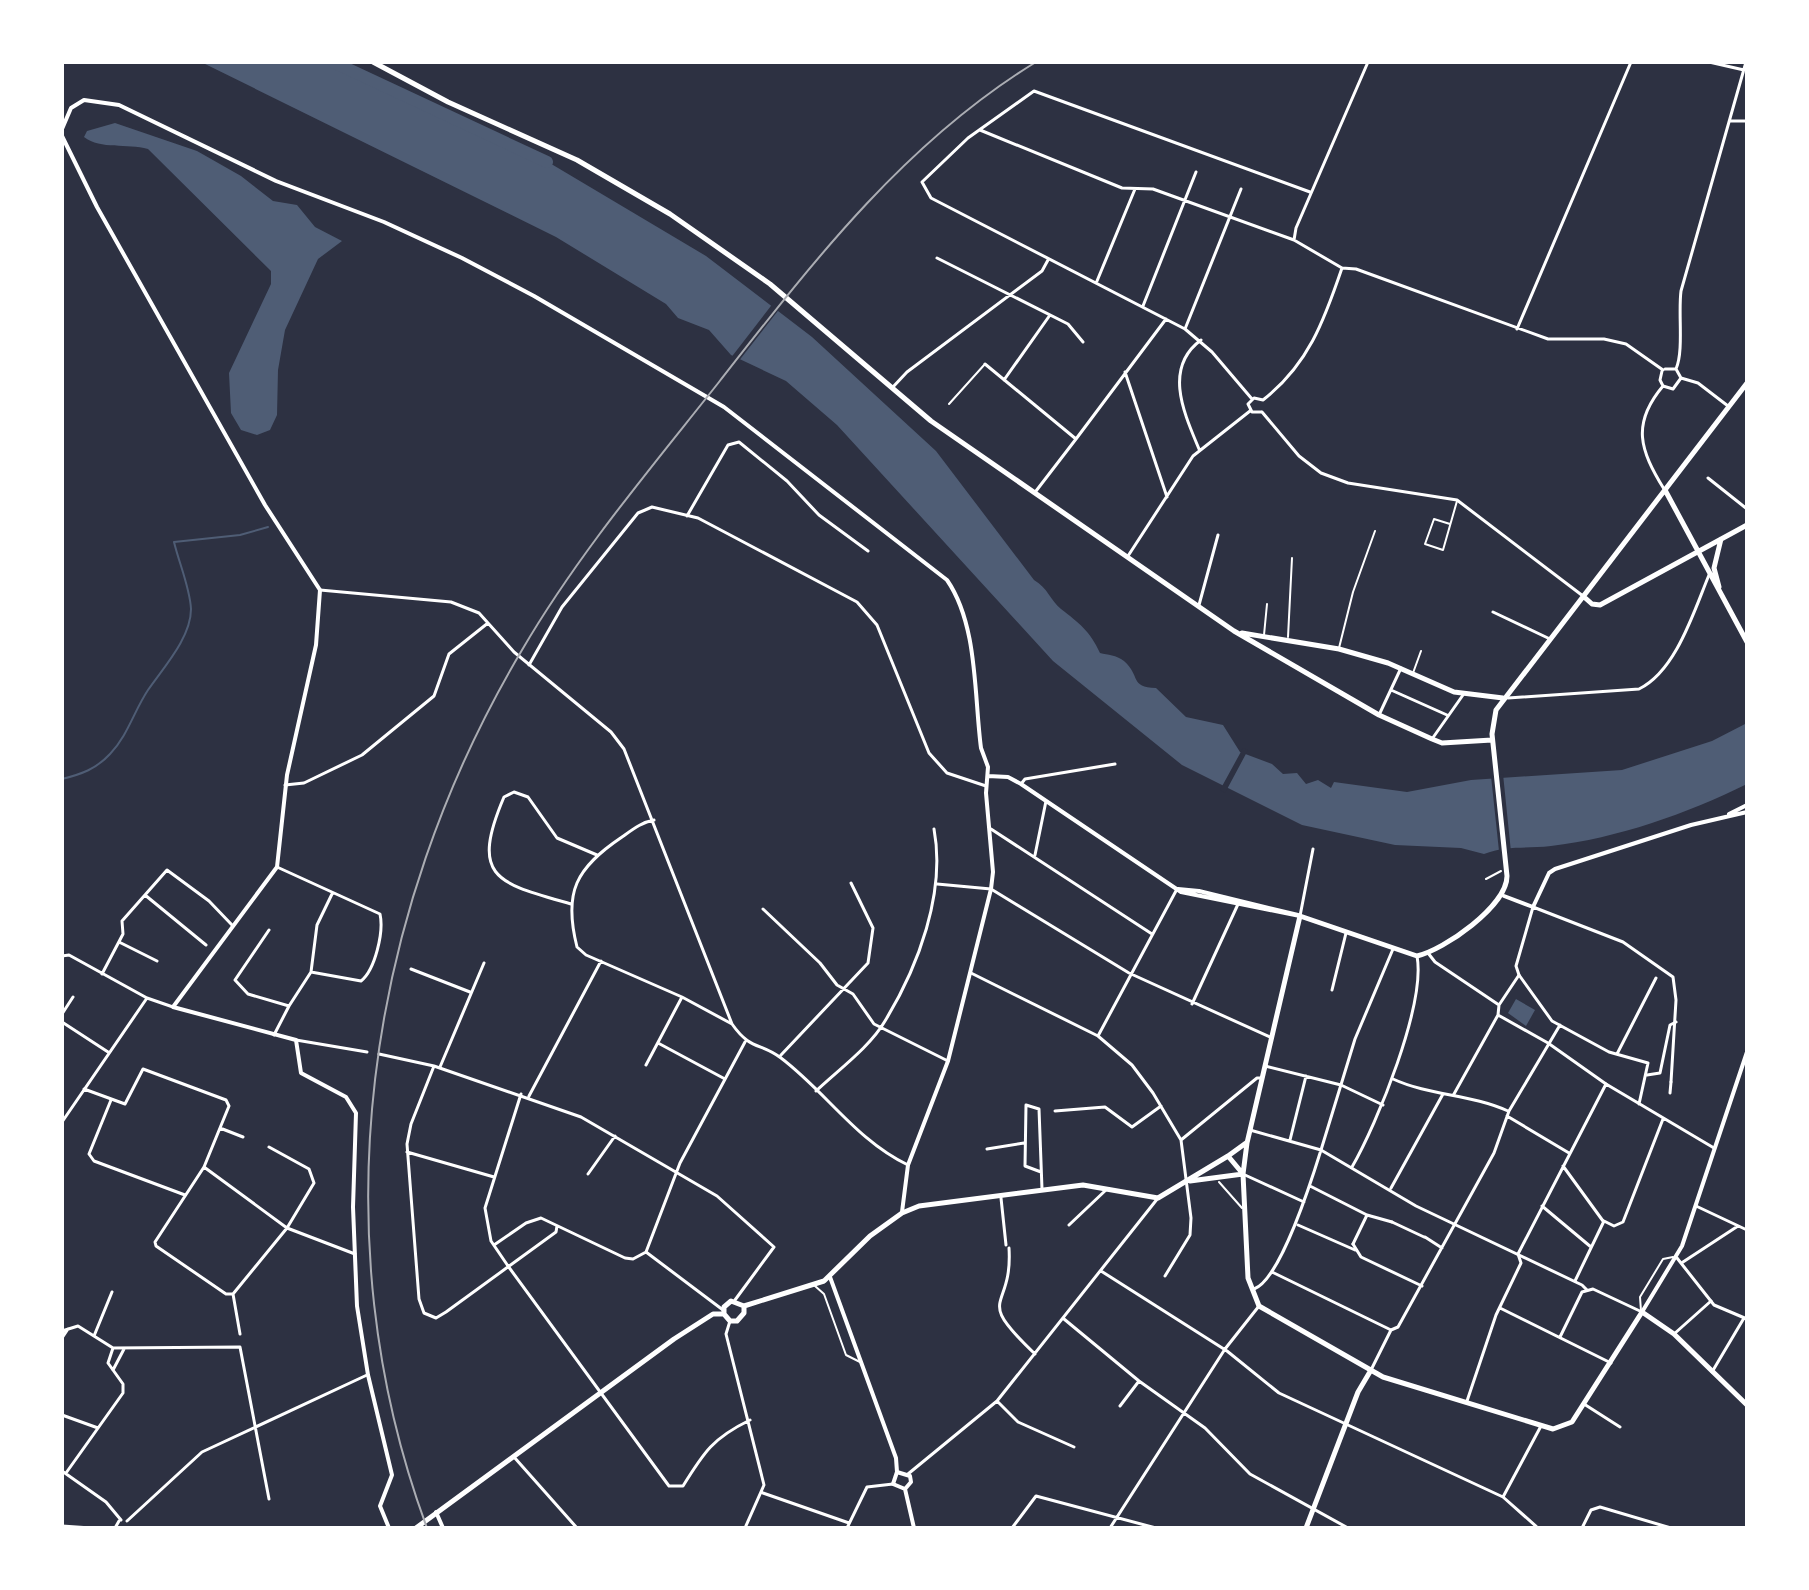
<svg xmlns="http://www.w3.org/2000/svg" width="1809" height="1590" font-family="Bitter,serif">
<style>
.water{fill:#4f5d75}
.pier{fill:#2d3142}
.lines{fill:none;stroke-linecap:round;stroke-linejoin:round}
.stream{stroke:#4f5d75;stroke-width:2}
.river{stroke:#4f5d75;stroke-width:12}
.service{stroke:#fff;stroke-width:2}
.pedestrian{stroke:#fff;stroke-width:3}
.minor{stroke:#fff;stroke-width:3}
.tertiary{stroke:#fff;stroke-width:4}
.secondary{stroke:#fff;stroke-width:5}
.rail{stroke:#abadb3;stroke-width:2}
</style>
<rect width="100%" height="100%" fill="#2d3142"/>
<path class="water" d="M201,62h132l220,103 153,91 106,81 124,114 98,129c14,8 16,20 27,29 18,14 29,22 39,44 8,2 16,2 24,8 17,15 5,26 32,27l30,29 37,8 17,27 32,12 11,10 14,-1 9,11 12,-4 13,8 3,-6 73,10 64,-12 151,-10 90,-29 35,-18v61c-61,30 -129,54 -196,62 -24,3 -45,-1 -67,8l-23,-6 -66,-3 -93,-20 -120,-60 -129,-104 -216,-236 -51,-44 -55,-26 -22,-25 -31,-12 -12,-14 -110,-67z
M115,123l82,28 44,25 32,25 24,4 18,22 27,14 -24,18 -33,71 -7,40 -1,45 -7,15 -13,5 -16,-5 -10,-17 -2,-40 42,-89v-13l-123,-122c-21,-6 -47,1 -64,-12l3,-6z
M1516,999l19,11 -9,16 -18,-13z"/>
<path class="pier" d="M774,302l7,5 -43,55 -8,-3z
M1243,748l5,2 -23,43 -5,-3z
M1503,774l8,78 -12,-1 -8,-75z"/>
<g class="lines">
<path class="stream" d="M62,779c20,-5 34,-10 48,-25 18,-19 24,-43 38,-64 15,-22 43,-52 43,-81 -1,-21 -12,-46 -17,-67l66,-7 28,-8"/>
<path class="river" d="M333,62l214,100"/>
<path class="service" d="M949,404l36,-40
M1450,524l-16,-5 -9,25 18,6 14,-49
M1264,635l3,-31
M1288,637l4,-79
M1339,648l14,-56 22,-61
M1413,673l8,-22
M1486,879l15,-8
M1219,1182l23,26
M815,1286l9,8 22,61 14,7
M1641,1311l-1,-14 23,-38 10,-2"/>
<path class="pedestrian" d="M1393,949l-38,90 -34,111 95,56 166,79 5,5
M1428,953l7,9 64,43
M1498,1015l50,28 58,41
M1498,1015l1,-10 20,-30
M1647,1075l13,-2 10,-48 6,-3
M1393,1079c37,17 78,15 115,32
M1341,1085l42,20
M1670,1093l1,-11
M1454,1094l44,-79
M1352,1167c25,-43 74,-163 65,-211
M1391,1188l52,-94
M1392,1222l32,15
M1298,1225l57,25
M1353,1244l8,13 61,29
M1674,1334l37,-33"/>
<path class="minor" d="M1709,62l35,8
M1731,121h16
M980,130l142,58 31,1 141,51 48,28
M1294,240l2,-12 72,-166
M937,258l131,66 15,18
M1342,268l14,1 192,70h56l22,5 37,26
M1097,281l38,-92
M1143,306l53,-134
M1185,329l56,-140
M1517,329l114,-267
M985,364l91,75 -40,52
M1676,369c8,-18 2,-56 5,-78l65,-229
M1662,371l-2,9 3,6
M1125,372l42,125
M1681,378l17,5 30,23
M1004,380l46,-65
M1663,386c-32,38 -23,64 1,103
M1663,386l10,3 8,-11 -5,-9h-11
M892,388l15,-16 135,-101 6,-11
M1252,399l-40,-47 -27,-23 -254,-131 -9,-16 46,-44 66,-47 276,101
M1263,400c45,-35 61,-79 79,-132
M1262,412l37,44 22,17 27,10 109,17 126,96
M1262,412h-10l-4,-8 6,-6 9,2
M1076,439l90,-120
M1199,449c-15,-36 -36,-81 2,-109
M1708,478l39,31
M687,516l41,-71 11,-3 48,39 32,34 49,36
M1128,556l65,-100 57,-45
M320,590l131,12 28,11 35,39 97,80 13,17 108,275c19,27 28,18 49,34 45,34 75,82 127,107
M1199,605l19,-70
M1493,612l57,27
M529,665l33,-58 76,-94 14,-6 46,11 159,84 20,23 52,128 18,20 39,13
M1391,690l56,25
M1508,698l131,-9c37,-18 55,-78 70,-114
M1379,715l22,-47
M1432,739l31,-44
M1021,784l4,-5 90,-15
M285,785l19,-2 58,-28 72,-59 15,-42 39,-31
M654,820c-12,2 -22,10 -32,17 -46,31 -59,55 -45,110l9,8 96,42 50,27
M991,829l161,105
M1035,855l11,-54
M277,867l103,47c4,18 -5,56 -19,67l-50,-9 -22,34
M937,884l54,5 138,84 143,65
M145,895l61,50
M571,904c-73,-21 -102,-25 -67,-107l10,-5 14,5 29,41 40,17
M763,909l57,54 17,22 16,9 21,30 74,37
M1300,916l13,-67
M269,930l-34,50 13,14 41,12 -15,29
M121,943l36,18
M62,956l7,-1 78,43 26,9
M411,969l59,23
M311,972l6,-47 15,-31
M971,973l127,63 34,29 21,28 28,47 10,78 -1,17 -25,41
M102,974l21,-40 -1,-13 45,-51 42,31 23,24
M1332,990l14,-57
M1192,1004l47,-102
M62,1014l11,-17
M62,1022l46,30
M1098,1036l79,-147
M296,1040l71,12
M658,1043l67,36
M379,1054l55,12 147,51 136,79 57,51 -39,53
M1617,1054l39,-76
M781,1055l87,-92 5,-35 -22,-45
M646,1065l36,-68
M434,1066l-23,58 -4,20 12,155 5,14 12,5 10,-6 110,-80 1,-6
M1265,1066l76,19
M440,1067l44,-104
M84,1089l41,15 18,-35 83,31 3,6 -25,61 -49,75 1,4 70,48h7
M816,1091c22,-21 54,-44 69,-70 33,-54 61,-128 49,-192
M521,1094l-36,114 6,33 17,25 161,220h14c21,-34 30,-48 67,-66
M529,1096l72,-135
M111,1100l-22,54 5,7 91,34
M1639,1104l9,-41 -39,-11 -57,-31 -33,-46 -3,-9 17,-59 90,35 50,35 3,23 -5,82
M1055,1111l50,-4 27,20 29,-21
M1507,1116l62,37
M62,1122l85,-124
M220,1128l23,9
M1250,1130l71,20c-9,29 -41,130 -67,139
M1181,1140l76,-62h5
M1290,1140l16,-64
M987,1149l37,-6
M407,1152l87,25
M1563,1166l40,55
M204,1167l83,61 68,26
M1041,1172l-16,-6 1,-61 13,4 3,80
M588,1174l27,-38
M1245,1175l59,27
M1310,1186l57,29 25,7
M1001,1198l5,47
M1542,1206l49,41
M1696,1206l51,24
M1604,1221l10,5 9,-4 40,-103
M1069,1225l38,-36
M1425,1237l17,11
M1353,1244l14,-29
M494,1245l32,-22 15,-5 84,40 8,1 13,-7
M1009,1248c4,65 -37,46 26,106
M646,1252l34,-89 65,-121
M646,1252l77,58
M1677,1258l37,47 33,14
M1683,1262l55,-36
M1101,1271l126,80 52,42 224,104
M1272,1272l119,58
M1575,1281l29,-60
M1500,1308l111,55
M1064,1319l75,62 66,47 45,46 98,54
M730,1321l-4,13 38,151 -19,43
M62,1331l16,-5 35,22 127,-1 29,152
M240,1334l-7,-40 54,-66 27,-45 -5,-14 -40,-22
M94,1336l18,-44
M1560,1337l22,-45 11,-3 49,23
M62,1338l6,-9
M113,1370l11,-21
M1371,1370l20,-40 7,-3 96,-174 15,-42 51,-86
M1712,1372l32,-54
M997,1401l21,21 56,25
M1467,1401l29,-86 25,-52 -3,-9 88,-170 108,64
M1584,1404l36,23
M1120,1406l19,-25
M62,1415l36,13
M514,1457l63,71
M62,1471l44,31 15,18
M66,1473l57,-80v-9l-15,-21 5,-15
M908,1474l89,-73 161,-203
M763,1493l86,30
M1503,1497l38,-71
M1503,1497l35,31
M127,1521l75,-69 165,-77
M62,1526l29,2
M115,1528l4,-7
M847,1528l20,-41 26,-3
M1012,1528l24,-32 120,32
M1110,1528l115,-179 34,-43
M1582,1528l9,-18 9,-3 71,21"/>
<path class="tertiary" d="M62,129l9,-21 13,-8 35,5 157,76 108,41 78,36 72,38 190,111 223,173c31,45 27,115 34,168l7,19 -2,26 7,79 -2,17 -43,172 -40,104 -6,47
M62,136l35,71 168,298 55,85 -4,55 -29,130 -10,92 -104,140 123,33 5,33 45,24 10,16 -3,94 4,99 11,69 24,100 -12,31 9,22
M988,776l20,1 13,7 160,108 119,24
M1729,814l18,-9
M1178,889l21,2 99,24
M1504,896l29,11 16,-34 6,-4 136,-44 56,-13
M830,1277l66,181 1,14
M1642,1312l40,-66 65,-194
M897,1472l-4,12 12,5
M897,1472l13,4 1,6 -6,7
M905,1489l9,39
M436,1512l7,16"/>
<path class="secondary" d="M373,62l75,40 129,58 93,54 100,70 161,137 303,210 145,84 53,24 10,4 50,-3
M1747,383l-251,327 -4,24 15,142c0,30 -63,74 -90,80l-117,-40 -53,227 -4,31 5,104 11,28 124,71 170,52 19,-7 70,-110 32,22 73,71
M1665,490l82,152
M1719,587l-5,-19 7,-29
M1583,596l9,8 8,1 147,-80
M1242,633l97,16 49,14 66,29 49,6
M1228,1156l18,-13
M1190,1181l53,-7
M744,1306l80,-25 46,-45 32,-23 17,-7 164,-21 75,13 70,-42 15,18
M724,1314l6,7h7l7,-8v-7
M724,1314v-7l7,-6 13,5
M416,1528l258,-189 39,-25h11
M1306,1528l52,-136 13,-22"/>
<path class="rail" d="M427,1528c-108,-291 -62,-614 95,-878 56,-96 129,-182 197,-268 93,-119 186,-240 317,-320"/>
</g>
<rect width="1809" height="1590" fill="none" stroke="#ffffff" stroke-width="128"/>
</svg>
